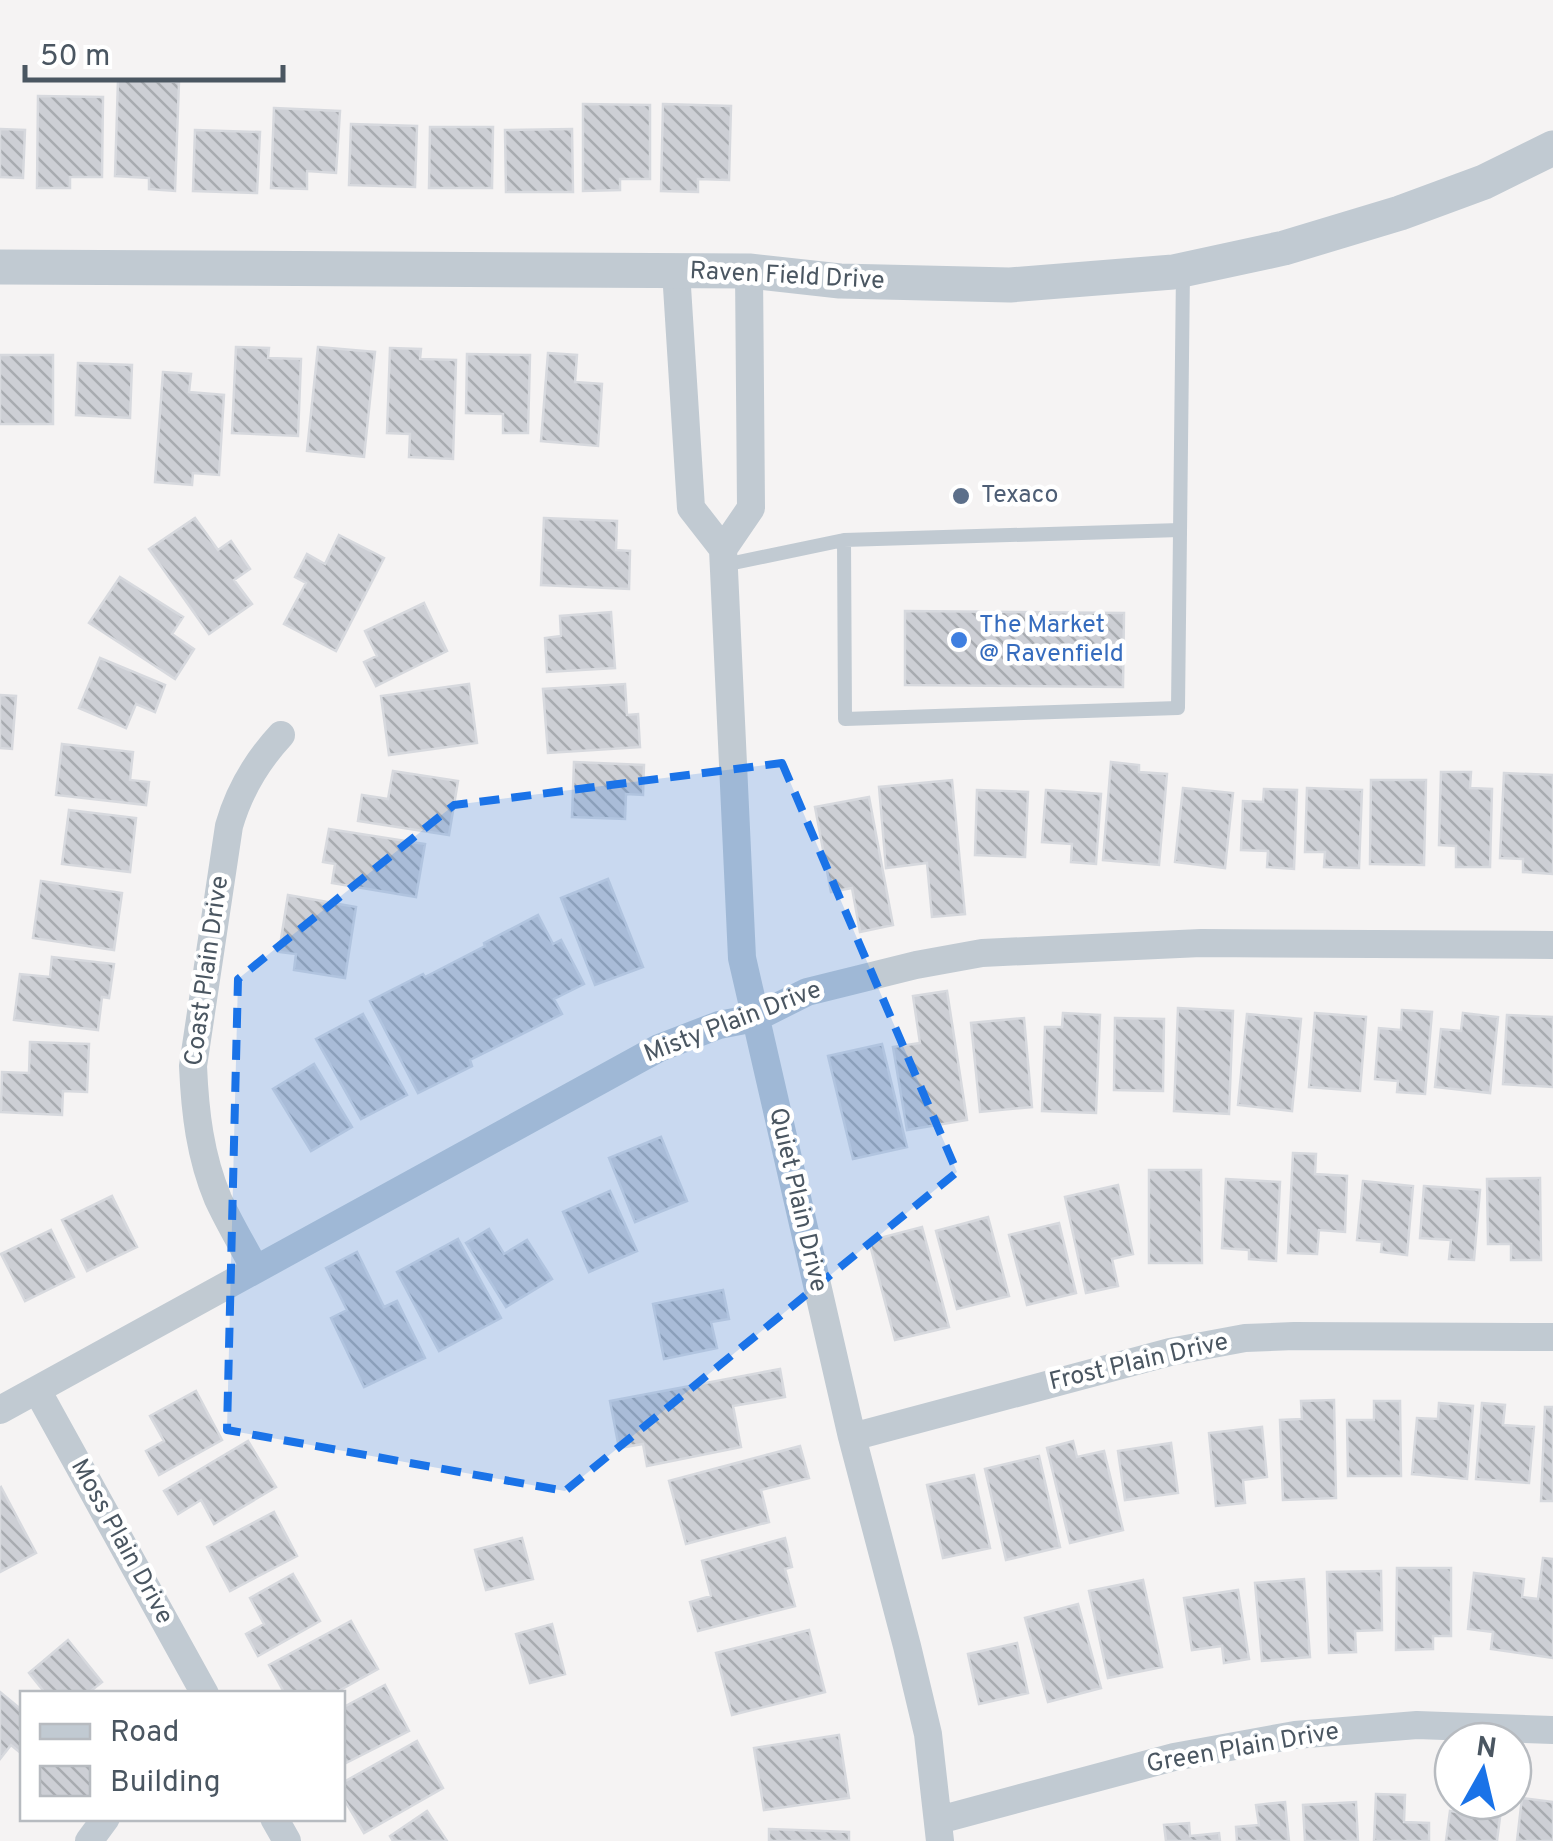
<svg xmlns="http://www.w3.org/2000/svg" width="1553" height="1841" font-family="Overpass,sans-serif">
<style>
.building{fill:url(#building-back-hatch);stroke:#d7d9de;stroke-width:2.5}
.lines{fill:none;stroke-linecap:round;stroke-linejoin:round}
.service{stroke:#c1cad2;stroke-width:14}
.minor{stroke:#c1cad2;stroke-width:28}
.tertiary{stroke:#c1cad2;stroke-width:35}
.marked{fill:#1a73e8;fill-opacity:0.2;stroke:#1a73e8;stroke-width:8;stroke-dasharray:20 12;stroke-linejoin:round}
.service-dot{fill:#5c6f8a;stroke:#fff;stroke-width:4}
.shop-dot{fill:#3f7fe0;stroke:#fff;stroke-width:4}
.labels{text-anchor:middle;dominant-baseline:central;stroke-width:9;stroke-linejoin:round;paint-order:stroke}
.street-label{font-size:25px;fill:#4a5661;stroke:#fff}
.service-label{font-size:25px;fill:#4e5e75;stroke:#fff;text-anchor:start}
.shop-label{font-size:25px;fill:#366cbe;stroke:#fff;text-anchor:start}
</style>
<defs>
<pattern id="building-back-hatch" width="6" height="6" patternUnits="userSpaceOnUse" patternTransform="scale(2.5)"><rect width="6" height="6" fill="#cdcfd5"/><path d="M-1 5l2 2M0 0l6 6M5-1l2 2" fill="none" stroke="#a8abb0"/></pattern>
</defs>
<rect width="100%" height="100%" fill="#f5f3f3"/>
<path class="building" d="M118,80l61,2 -4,109 -26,-2v-11l-34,-2z
M38,96l65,1 -1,80h-32v11h-33z
M583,104l67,1v74h-30v11l-37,1z
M663,104l68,2 -2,74 -31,-1v13l-37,-1z
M274,108l66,3 -4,62 -29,-2v18l-36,-1z
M351,124l66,2 -2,61 -66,-2z
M430,127h63l-1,61h-63z
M0,129l25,1 -2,48 -23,-1z
M572,129l1,63h-67l-1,-62z
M195,130l65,2 -3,61 -64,-2z
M236,347l33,1 -1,10 33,1 -3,77 -66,-3z
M318,347l57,5 -11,105 -57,-6z
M390,348l31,1 -1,10 36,1 -3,99 -44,-2 1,-23 -23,-1z
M548,353l29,2 -2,27 27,2 -4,62 -57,-5z
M467,354l63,1 -2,78h-25v-19l-37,-1z
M0,355h53v69h-53z
M78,363l54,2 -2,53 -54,-3z
M163,372l28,2 -2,18 35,3 -5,80 -26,-2 -1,12 -37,-3z
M195,518l23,32 13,-9 19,28 -16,11 18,24 -43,30 -60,-85z
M544,518l73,3 -1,29 14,1 -1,38 -88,-4z
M339,535l45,23 -48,93 -52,-27 22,-41 -11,-6 12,-23 18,10z
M120,577l63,40 -11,17 22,15 -19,30 -86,-56z
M424,603l23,48 -71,35 -12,-24 13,-6 -12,-25z
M905,611l219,2 -1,74 -218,-2z
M611,612l4,56 -68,4 -2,-34 16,-2 -1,-20z
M100,658l65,27 -10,27 -19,-8 -10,24 -47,-20z
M469,684l8,59 -88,12 -8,-59z
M625,684l2,31 11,-1 2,33 -92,6 -5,-64z
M0,695l16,1 -4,53 -12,-1z
M62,744l71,8 -3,28 19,2 -3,23 -90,-10z
M574,762l70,3 -1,30 -17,-1 -1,25 -53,-2z
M1111,762l28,3v7l28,2 -8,91 -56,-5z
M393,771l65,10 -9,54 -91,-14 4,-26 26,4z
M1441,772h30l-1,16 22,1 -2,78h-34v-21l-17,-1z
M1504,773l49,2v99l-30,-2v-13l-23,-1z
M952,780l13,134 -33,3 -5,-54 -41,5 -7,-81z
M1371,780h55l-2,85 -54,-1z
M1183,788l50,5 -8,75 -50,-6z
M1307,788l55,2 -3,78 -35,-1 1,-15h-20z
M1264,789l33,1 -3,79 -27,-2 1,-16 -27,-1 2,-49 20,1z
M977,790l51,2 -3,65 -50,-2z
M1046,790l55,4 -5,70 -25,-2 1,-18 -30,-2z
M869,797l24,128 -33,7 -8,-44 -21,4 -16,-85z
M69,810l67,8 -6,54 -68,-8z
M329,829l96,15 -9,53 -84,-14 3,-19 -12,-2z
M608,879l35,88 -48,18 -34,-87z
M41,881l81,12 -8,57 -81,-12z
M288,895l68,12 -11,71 -51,-8 2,-16 -17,-2z
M538,915l15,29 8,-4 23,44 -30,15 8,15 -92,46 2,6 -54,27 -48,-92 53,-27 2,3 60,-31 -1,-3z
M52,957l62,7 -5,34 -7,-1 -4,33 -84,-10 6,-46 30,3z
M947,991l20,129 -60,10 -14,-83 27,-4 -7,-47z
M1178,1008l55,3 -4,103 -55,-3z
M1402,1010l30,2 -7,82 -28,-2 1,-11 -23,-2 4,-51 22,2z
M1063,1013l37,2 -4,98 -54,-2 3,-84h17z
M1315,1013l51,4 -6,74 -51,-4z
M1463,1013l35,4 -8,76 -55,-6 6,-58 20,2z
M363,1014l44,81 -46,24 -45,-80z
M1247,1014l54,5 -9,92 -54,-6z
M1507,1015l46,2v70l-50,-3z
M1024,1018l8,89 -52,5 -9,-89z
M1115,1018l49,1 -1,72 -49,-1z
M30,1042l59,2 -2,48 -24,-1 -1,24 -61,-3 1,-40 27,1z
M882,1044l25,103 -54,12 -25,-103z
M314,1064l38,63 -41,24 -38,-62z
M661,1137l26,64 -52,21 -26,-64z
M1293,1153l23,1 -1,20 32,2 -2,56 -26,-2 -2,24 -29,-1z
M1149,1170h52l1,93h-53z
M1540,1178l1,82h-30v-16h-23l-1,-65z
M1226,1179l54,3 -4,79 -27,-2v-9l-27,-2z
M1363,1181l50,5 -6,69 -26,-3 1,-10 -25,-2z
M1118,1185l15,69 -21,5 6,27 -32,7 -21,-96z
M1424,1186l56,4 -6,70 -25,-1 2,-19 -31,-2z
M610,1191l27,60 -48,21 -26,-60z
M112,1196l25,51 -50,24 -25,-51z
M988,1217l21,79 -52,13 -21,-78z
M1059,1223l17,70 -49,12 -18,-70z
M922,1227l27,100 -54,13 -26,-99z
M489,1229l15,25 23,-14 25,39 -46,28 -40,-64z
M51,1230l23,47 -49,24 -24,-47z
M458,1239l43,79 -62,33 -42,-79z
M357,1252l27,55 13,-6 28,57 -61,29 -33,-69 16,-8 -21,-42z
M723,1290l6,29 -18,3 6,26 -53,11 -11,-55z
M780,1369l5,28 -52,9 8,41 -94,19 -4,-22 -24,4 -9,-47z
M196,1391l26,49 -63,35 -13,-24 18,-10 -14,-25z
M1334,1400l2,98 -53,2 -3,-80 22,-1 -1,-18z
M1374,1401h26l1,75h-53l-1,-56h27z
M1439,1403l34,3 -6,73 -55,-5 5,-56 21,1z
M1482,1403l23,2 -2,20 31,2 -5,56 -53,-4z
M1545,1407h8v94h-12z
M1262,1427l5,50 -24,3 2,23 -29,3 -7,-73z
M248,1441l28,46 -62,37 -13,-24 -23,14 -14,-23z
M1073,1441l4,16 27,-6 19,79 -53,13 -23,-95z
M1171,1443l7,50 -53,7 -7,-49z
M800,1446l9,32 -48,12 8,32 -83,22 -17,-63z
M1039,1456l21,91 -54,13 -21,-91z
M974,1475l16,73 -47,10 -16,-73z
M1,1487l35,66 -36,19v-84z
M274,1512l23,44 -67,35 -23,-44z
M522,1538l11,41 -47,11 -11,-40z
M785,1538l7,29 -7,2 10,37 -97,25 -8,-29 21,-6 -9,-35z
M1543,1558l10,1v99l-62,-9 2,-17 -25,-3 6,-56 50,6 -2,18 16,2z
M1397,1568h54v68h-18v13l-37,1z
M1381,1571l1,59 -27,1 1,21 -27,1 -2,-81z
M293,1574l27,47 -62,35 -12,-22 18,-10 -14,-26z
M1304,1579l6,78 -48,4 -7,-78z
M1143,1580l19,87 -54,11 -19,-87z
M1238,1590l11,69 -25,4 -2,-17 -30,4 -8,-52z
M1078,1604l23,84 -53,14 -23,-84z
M351,1621l27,48 -45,25h-48l-16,-29z
M552,1624l13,50 -35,9 -14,-49z
M809,1630l16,62 -93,23 -16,-62z
M68,1640l34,42 -15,12h-41l-17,-21z
M1017,1643l11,50 -49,11 -11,-50z
M385,1685l24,46 -67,34v-57z
M0,1692l22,18v44l-11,-9 -11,14z
M839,1735l10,63 -85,12 -10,-62z
M417,1741l26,47 -79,45 -22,-37v-13z
M1376,1794l29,1 -1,27 25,1v18h-55z
M1522,1798l31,4v39h-36z
M1476,1801h26l-5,40h-51l4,-30 24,3z
M1285,1802l4,39h-52l-1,-14 23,-2 -3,-20z
M1356,1802l2,39h-53l-2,-36z
M427,1811l20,30h-54l-3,-5z
M1189,1823l1,13 29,-3 1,8h-54l-2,-16z
M769,1829l80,3v9h-80z"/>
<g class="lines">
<path class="service" d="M844,540l336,-10
M724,565l120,-25 1,179 333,-11 5,-438"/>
<path class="minor" d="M676,271l15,237 32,41 19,409 110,479 55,209 21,88 12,107
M723,549l28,-41 -2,-237
M255,1269c-12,-23 -26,-46 -37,-70 -18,-43 -23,-87 -25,-133l36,-240c10,-35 27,-64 52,-91
M37,1390l168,304
M0,1410l659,-362 60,-23 36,-7 52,-26 109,-27 66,-12 219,-10 352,2
M852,1437l318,-85 75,-14 49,-2 259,1
M274,1818l13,23
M939,1820l235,-63 121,-22 122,-10 136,5
M89,1841l17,-23"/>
<path class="tertiary" d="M0,267l749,4 91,10 170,4 163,-13 111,-24 116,-35 84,-31 69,-34"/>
</g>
<path class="marked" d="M782,763l175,409 -392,319 -338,-61 11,-451 216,-174z"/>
<circle class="service-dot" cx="961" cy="496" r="10"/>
<circle class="shop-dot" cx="959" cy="640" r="10"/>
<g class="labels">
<g class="street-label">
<text transform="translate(787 277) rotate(3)">Raven Field Drive</text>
<text transform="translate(208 971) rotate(-82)">Coast Plain Drive</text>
<text transform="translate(733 1023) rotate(-21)">Misty Plain Drive</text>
<text transform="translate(797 1200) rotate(77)">Quiet Plain Drive</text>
<text transform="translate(1139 1363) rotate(-13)">Frost Plain Drive</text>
<text transform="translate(121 1542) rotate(61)">Moss Plain Drive</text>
<text transform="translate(1243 1749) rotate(-10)">Green Plain Drive</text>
</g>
<g class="service-label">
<text x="981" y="496">Texaco</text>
</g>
<g class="shop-label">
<text x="979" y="626">The Market<tspan x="979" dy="29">@ Ravenfield</tspan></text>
</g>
</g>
<rect x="20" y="1691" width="325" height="130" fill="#ffffff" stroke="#b7bbc0" stroke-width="2.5"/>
<rect x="40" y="1724" width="50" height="15" fill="#c1cad2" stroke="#b7bbc0" stroke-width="2.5"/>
<text x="110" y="1741" font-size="30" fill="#4a5661">Road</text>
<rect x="40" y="1766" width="50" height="30" fill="url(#building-back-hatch)" stroke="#b7bbc0" stroke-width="2.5"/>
<text x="110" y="1791" font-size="30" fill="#4a5661">Building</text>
<g transform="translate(1483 1771) rotate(8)"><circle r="48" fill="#ffffff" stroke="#b7bbc0" stroke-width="2.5"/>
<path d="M0-8L18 38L0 25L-18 38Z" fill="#1a73e8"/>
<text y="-15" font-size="28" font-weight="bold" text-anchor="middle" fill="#4a5661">N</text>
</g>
<path d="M25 65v15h258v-15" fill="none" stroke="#4a5661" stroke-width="5"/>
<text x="40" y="65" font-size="30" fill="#4a5661" stroke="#ffffff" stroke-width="8" paint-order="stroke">50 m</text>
</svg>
